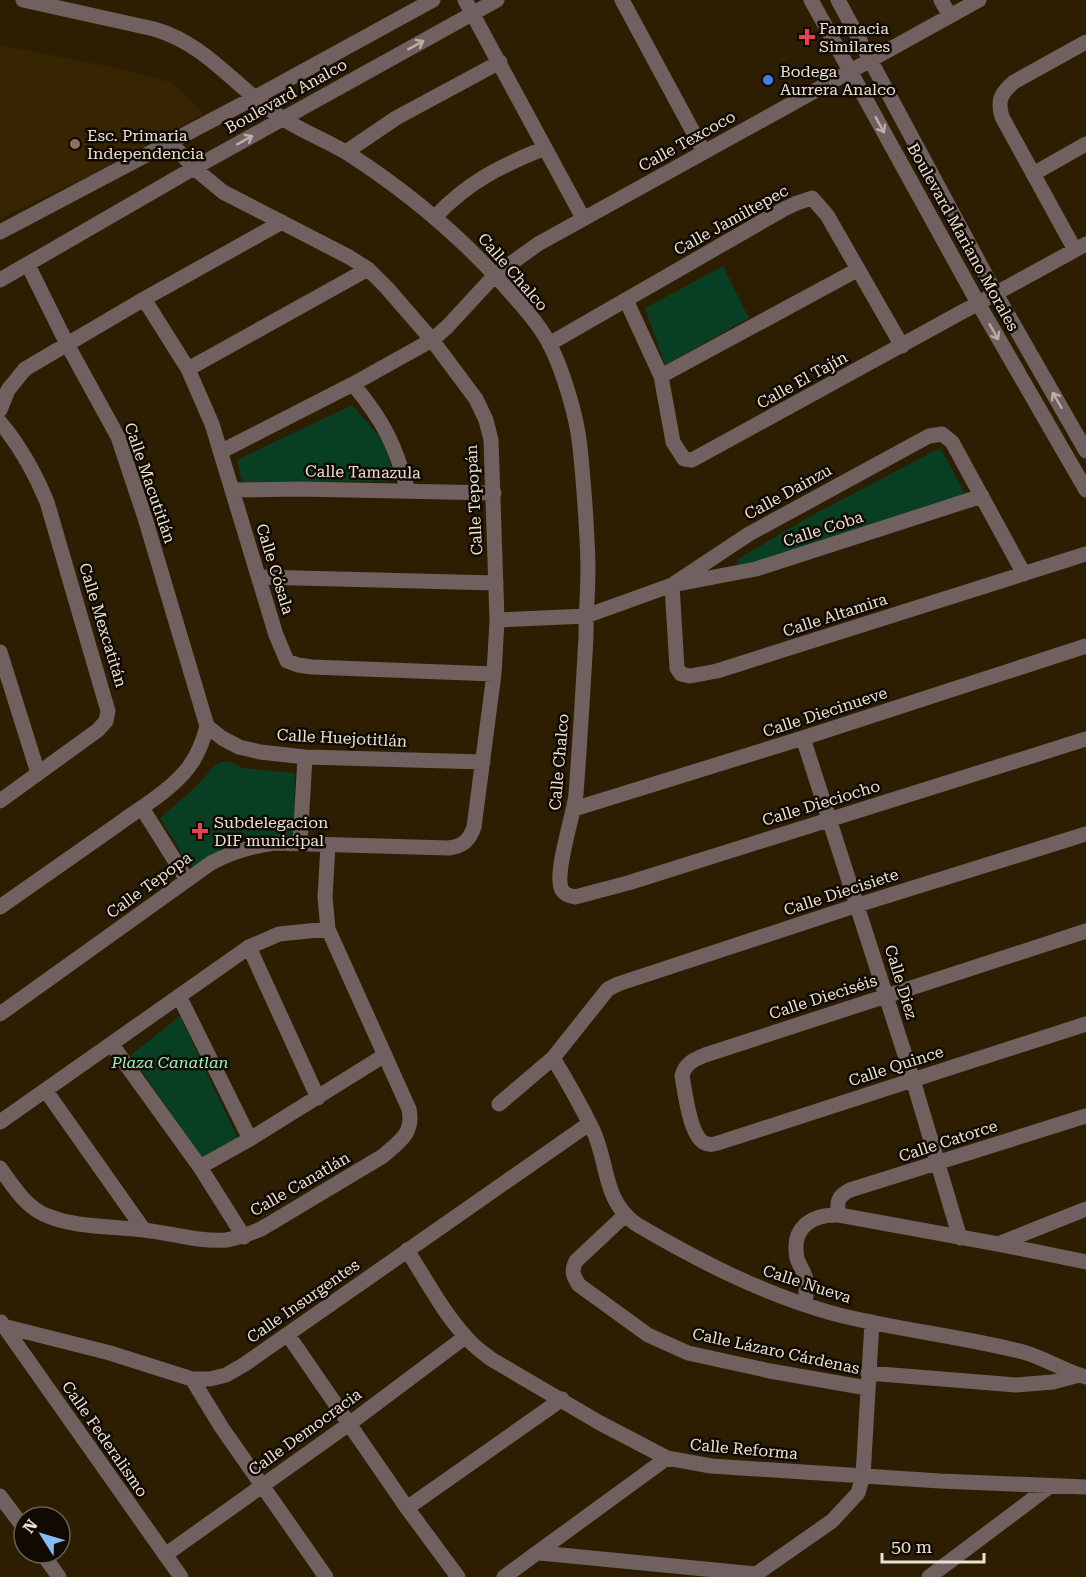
<svg xmlns="http://www.w3.org/2000/svg" width="1086" height="1577" font-family="'Roboto Serif',serif">
<style>
.built{fill:#372400}
.green{fill:#083f23}
.lines{fill:none;stroke-linecap:round;stroke-linejoin:round}
.minor{stroke:#716060;stroke-width:15}
.oneway{stroke:#baada4}
.health-dot{fill:#e0444e;stroke:#100a02;stroke-width:2}
.shop-dot{fill:#3f7fe0;stroke:#100a02;stroke-width:2}
.education-dot{fill:#8d6e63;stroke:#100a02;stroke-width:2}
.labels{text-anchor:middle;dominant-baseline:central;stroke-width:5;stroke-linejoin:round;paint-order:stroke}
.poi-label{font-size:16px;fill:#ebe1d1;stroke:#100a02;text-anchor:start}
.street-label{font-size:16px;fill:#ebe1d1;stroke:#100a02}
.park-label{font-size:16px;font-style:italic;fill:#9af5bb;stroke:#100a02}
</style>
<rect width="100%" height="100%" fill="#2d1e02"/>
<path class="built" d="M0,45l127,25 46,13 30,31 -107,59 -96,45z"/>
<path class="green" d="M723,266l26,52 -84,47 -20,-57z
M352,405l31,36 13,40 -154,1 -5,-22z
M940,448l26,47 -230,73 2,-9 73,-43z
M221,762h10l11,6 53,5 -1,64c-13,0 -27,-1 -39,1 -22,3 -44,15 -61,30l-8,-7 -26,-43c14,-12 27,-23 40,-36 9,-8 9,-14 21,-20z
M180,1016l59,125 -37,18 -71,-104z"/>
<g class="lines">
<path class="minor" d="M23,0l131,29c55,16 82,60 128,89 21,14 46,23 67,36 57,37 108,79 153,129 17,19 35,38 47,60 14,27 28,74 31,104 4,40 7,80 8,119 0,24 -2,48 -2,71 -3,52 -6,105 -10,157 -2,21 -23,81 -14,96 3,5 8,6 13,7l53,-14 458,-144
M465,0l118,218
M622,0l82,152
M811,0l167,303 108,187
M838,0l158,294 90,157
M941,0l9,16
M346,152l50,-34 104,-56
M1033,174l53,-30
M435,217c33,-35 65,-51 110,-69
M0,232l254,-134 179,-98
M1075,250l-73,-133c-5,-17 -1,-24 12,-35l72,-40
M28,265l39,79 51,93 27,81 62,208
M0,280l194,-112 303,-168
M144,299l44,70 24,55 64,211 11,26 11,4 14,2 182,7
M626,300l35,76 12,66 11,17 8,1 394,-216
M549,344l235,-135 13,-6 15,-5 15,17 75,131
M188,369l180,-100
M661,376l196,-106
M353,384c31,38 42,60 55,107
M0,410l8,-20 17,-21 119,-70 138,-77
M0,422c20,24 35,51 47,80l61,209 -2,10 -8,9 -98,71
M222,451l131,-67 79,-44 15,-13 48,-52 43,-31 441,-244
M232,490l69,-1 193,4
M982,496l-226,73 -84,16 5,83 4,6 9,2 27,-5 369,-117
M259,577l237,6
M497,620l89,-4 86,-31 77,-51 167,-91 13,-7 13,-2 10,8 72,132
M0,652l38,121
M207,726l15,12 17,9 21,5 45,5 178,5
M803,738l110,342 47,158
M142,808l45,72
M574,809l229,-71 283,-92
M300,844l5,-87
M0,907c39,-27 78,-55 117,-82 23,-17 53,-34 71,-57 10,-13 15,-26 19,-42
M1086,931l-381,124c-11,5 -20,8 -23,21 3,15 8,66 26,68 3,1 7,0 10,-1l368,-119
M249,947l69,151
M179,996l71,143
M0,1014l211,-151c21,-11 41,-17 64,-20l174,5c14,-2 20,-7 25,-21l20,-153 3,-54 -6,-180 -5,-20 -10,-21 -44,-59 -45,-52 -19,-19 -19,-12 -126,-65 -29,-24 -24,-26
M112,1045l88,122 44,70
M553,1058c14,23 27,46 39,70 17,34 10,72 44,96 63,37 129,71 199,90 62,16 126,22 188,38 22,6 41,19 63,25
M46,1091l98,139
M499,1104l54,-46 55,-69 10,-5 240,-79 228,-71
M0,1122l249,-175 30,-13 49,-5
M200,1167l50,-28 135,-84
M0,1168c13,18 26,40 48,48 29,12 65,10 96,14 26,3 55,12 82,10 13,-2 23,-6 35,-11l122,-73c17,-15 31,-23 26,-47l-81,-180 -3,-32 3,-52
M839,1215c-3,-13 -1,-19 11,-25l236,-74
M624,1216l-48,45c-5,10 -3,15 3,24l69,50 40,18 82,18 97,17
M998,1244l88,-35
M407,1250c18,28 37,64 59,87 7,9 16,15 25,22l109,64 67,35 44,8 229,15 146,6
M805,1304c1,-7 2,-16 1,-24 -1,-8 -7,-14 -9,-22 -6,-30 14,-44 42,-43l159,29 88,18
M1,1322l180,255
M3,1326l107,27 82,26h18l16,-4 19,-11 338,-236 7,-3
M288,1335l119,173 51,69
M868,1373l148,12 37,-3 26,-7
M192,1379l30,49 104,149
M0,1496l24,32
M407,1508l155,-109
M42,1553l17,24
M540,1553l216,21 2,3
M165,1555l184,-131 116,-87
M504,1577l163,-119
M752,1577l80,-56 26,-28 5,-17 9,-154
M929,1577l121,-91"/>
</g>
<defs><path id="oneway-shaft" d="M-6 0H5M1.5-3L5.5 0L1.5 3" fill="none" stroke-width="1.6" stroke-linecap="round" stroke-linejoin="round" transform="scale(1.5)"/></defs>
<g class="oneway">
<use href="#oneway-shaft" transform="translate(416 45) rotate(-29)"/>
<use href="#oneway-shaft" transform="translate(880 125) rotate(61)"/>
<use href="#oneway-shaft" transform="translate(245 140) rotate(-29)"/>
<use href="#oneway-shaft" transform="translate(994 332) rotate(60)"/>
<use href="#oneway-shaft" transform="translate(1057 400) rotate(-120)"/>
</g>
<g class="health-dot">
<path d="M804 28h6v6h6v6h-6v6h-6v-6h-6v-6h6z"/>
<path d="M197 822h6v6h6v6h-6v6h-6v-6h-6v-6h6z"/>
</g>
<circle class="shop-dot" cx="768" cy="80" r="6"/>
<circle class="education-dot" cx="75" cy="144" r="6"/>
<g class="labels">
<g class="poi-label">
<text x="819" y="28">Farmacia<tspan x="819" dy="18">Similares</tspan></text>
<text x="780" y="71">Bodega<tspan x="780" dy="18">Aurrera Analco</tspan></text>
<text x="87" y="135">Esc. Primaria<tspan x="87" dy="18">Independencia</tspan></text>
<text x="214" y="822">Subdelegacion<tspan x="214" dy="18">DIF municipal</tspan></text>
</g>
<g class="street-label">
<text transform="translate(286 96) rotate(-29)">Boulevard Analco</text>
<text transform="translate(687 141) rotate(-29)">Calle Texcoco</text>
<text transform="translate(731 220) rotate(-29)">Calle Jamiltepec</text>
<text transform="translate(963 237) rotate(61)">Boulevard Mariano Morales</text>
<text transform="translate(513 272) rotate(49)">Calle Chalco</text>
<text transform="translate(802 380) rotate(-29)">Calle El Tajín</text>
<text transform="translate(363 472) rotate(1)">Calle Tamazula</text>
<text transform="translate(150 483) rotate(71)">Calle Macutitlán</text>
<text transform="translate(788 492) rotate(-29)">Calle Dainzu</text>
<text transform="translate(474 500) rotate(-93)">Calle Tepopán</text>
<text transform="translate(823 529) rotate(-18)">Calle Coba</text>
<text transform="translate(275 569) rotate(73)">Calle Cósala</text>
<text transform="translate(835 615) rotate(-18)">Calle Altamira</text>
<text transform="translate(103 625) rotate(73)">Calle Mexcatitán</text>
<text transform="translate(825 712) rotate(-18)">Calle Diecinueve</text>
<text transform="translate(342 738) rotate(3)">Calle Huejotitlán</text>
<text transform="translate(559 762) rotate(-85)">Calle Chalco</text>
<text transform="translate(821 803) rotate(-17)">Calle Dieciocho</text>
<text transform="translate(149 885) rotate(-36)">Calle Tepopa</text>
<text transform="translate(841 892) rotate(-18)">Calle Diecisiete</text>
<text transform="translate(901 982) rotate(73)">Calle Diez</text>
<text transform="translate(823 997) rotate(-18)">Calle Dieciséis</text>
<text transform="translate(896 1066) rotate(-18)">Calle Quince</text>
<text transform="translate(948 1141) rotate(-18)">Calle Catorce</text>
<text transform="translate(300 1184) rotate(-30)">Calle Canatlán</text>
<text transform="translate(807 1284) rotate(18)">Calle Nueva</text>
<text transform="translate(303 1301) rotate(-35)">Calle Insurgentes</text>
<text transform="translate(776 1351) rotate(12)">Calle Lázaro Cárdenas</text>
<text transform="translate(305 1432) rotate(-36)">Calle Democracia</text>
<text transform="translate(105 1439) rotate(55)">Calle Federalismo</text>
<text transform="translate(744 1449) rotate(5)">Calle Reforma</text>
</g>
<g class="park-label">
<text x="170" y="1062">Plaza Canatlan</text>
</g>
</g>
<g transform="translate(42 1535) rotate(307)"><circle r="28" fill="#100a02" stroke="#686055" stroke-width="1.5"/>
<path d="M0-4.5L10 22L0 15L-10 22Z" fill="#85bbfb"/>
<text y="-9" font-size="16" font-weight="bold" text-anchor="middle" fill="#ebe1d1">N</text>
</g>
<path d="M882 1553v9h102v-9" fill="none" stroke="#ebe1d1" stroke-width="3"/>
<text x="891" y="1553" font-size="18" fill="#ebe1d1" stroke="#100a02" stroke-width="4.5" paint-order="stroke">50 m</text>
</svg>
